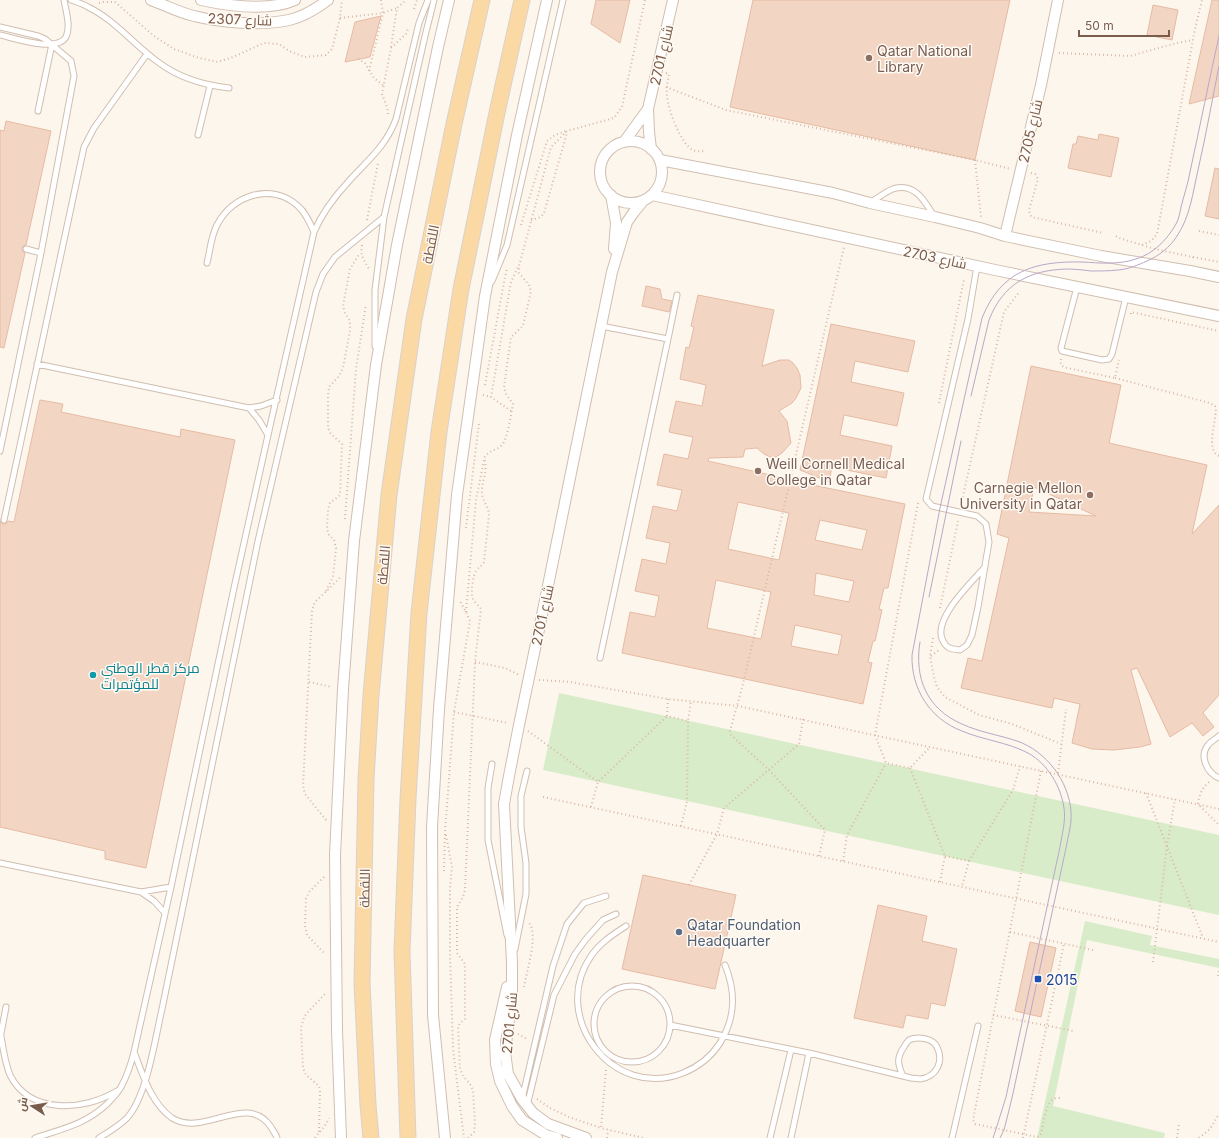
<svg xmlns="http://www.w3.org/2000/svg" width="1219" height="1138" font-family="Inter,Cairo,sans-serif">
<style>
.green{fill:#d8ecc9}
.building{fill:#f3d5c3;stroke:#e6bba3;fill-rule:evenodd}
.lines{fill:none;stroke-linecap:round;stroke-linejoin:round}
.lane-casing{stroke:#d1beb0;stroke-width:7}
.street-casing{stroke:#d1beb0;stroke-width:12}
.primary-casing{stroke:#dad1cd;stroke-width:17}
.path{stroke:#d9b8a5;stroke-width:2;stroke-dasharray:1 3;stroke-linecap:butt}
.lane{stroke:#fff;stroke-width:5}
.street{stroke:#fff;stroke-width:10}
.primary{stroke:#fbd9a5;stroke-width:15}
.tram{stroke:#b9a8c9;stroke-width:1}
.education-dot{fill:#8d6e63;stroke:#fffaf3;stroke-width:1.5}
.culture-dot{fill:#0f9aa8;stroke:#fffaf3;stroke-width:1.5}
.service-dot{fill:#5c6f8a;stroke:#fffaf3;stroke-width:1.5}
.transit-dot{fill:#1a4fb4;stroke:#fffaf3;stroke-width:1.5}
.labels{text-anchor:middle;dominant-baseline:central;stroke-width:3;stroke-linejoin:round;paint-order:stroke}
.street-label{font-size:14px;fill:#7a5c4d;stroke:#fffaf3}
.education-label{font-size:14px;fill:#785e54;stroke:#fffaf3;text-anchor:start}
.culture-label{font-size:14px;fill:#0d838f;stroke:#fffaf3;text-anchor:start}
.service-label{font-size:14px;fill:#4e5e75;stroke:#fffaf3;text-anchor:start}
.transit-label{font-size:14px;fill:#164399;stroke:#fffaf3;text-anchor:start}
</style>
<rect width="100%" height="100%" fill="#fdf6ec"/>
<path class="green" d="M559,693l660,142v80l-676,-145z
M1085,921l67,15 -2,9 69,14v9l-132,-28 -34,166 112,27 -1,5h-127z"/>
<path class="building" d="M596,0h34l-10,43 -29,-19z
M753,0h257l-35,160 -245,-53z
M1212,0h7v96l-30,8z
M1153,5l25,5 -6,30 -25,-5z
M381,16l-11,41 -25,5 10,-40z
M6,121l45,10 -25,114 -3,1 -1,2 1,4 2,1 -21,95 -4,-1v-217l4,1z
M1099,134l20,4 -8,39 -43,-9 5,-24h3l2,-8 20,4z
M1215,168l4,1v50l-14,-3z
M646,286l14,3 2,10 10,2 -3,11 -27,-6z
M698,295l76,15 -12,56 18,-6h9l4,3 4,5 3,7 1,13 -5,10 -4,5 -13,8 8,10 4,22 -9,10 -6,4h-6l-6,-3 -7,-6 -12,1 -2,8 -34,1 -1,3 89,20v4l1,-3 107,22 -17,84h-4l-5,21 3,1 -7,31h-2l-5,21 4,1 -9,41 -241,-51 8,-41 25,5 4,-21 -24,-5 7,-32 24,5 4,-21 -24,-5 7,-32 24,5 5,-21 -25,-5 7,-31 24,5 5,-22 -24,-5 7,-31 26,5 4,-21 -26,-6 6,-32 3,1 5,-21 -3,-1zM738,502l51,11 -10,47 -51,-11zM820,520l47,10 -5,20 -47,-10zM816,573l38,8 -5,21 -35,-7zM716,580l55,12 -10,47 -54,-11zM795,625l47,10 -4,20 -47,-9z
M831,324l84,17 -7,31 -53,-11 -4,21 53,11 -7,33 -53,-11 -4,20 52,11 -6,32 -54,-11 -3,15 -29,-12z
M1031,366l90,19 -12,58 98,22 -15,69 27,-29v190l-16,18 11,14 -11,9 -11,-13 -22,14 -33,-69 -6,2 20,74 -11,3 -26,3 -22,-1 -20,-6 8,-39 -26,-6 -2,10 -91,-20 7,-30 14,3 27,-123 -12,-4zM1034,487l62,29 -67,-4z
M40,400l23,4 -2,8 119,25 1,-8 54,11 -89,428 -41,-9v-8l-105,-24v-308v3l3,2h3l2,-3 6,1z
M643,875l93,20 -21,94 -93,-20z
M878,905l49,11 -5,25 35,8 -12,57 -14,-3 -3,16 -22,-4 -3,13 -49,-10z
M1030,942l26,6 -15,69 -26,-6z"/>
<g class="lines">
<g class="lane-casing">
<path id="lane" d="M71,0c6,2 12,4 17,7 27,13 46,38 70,55 21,16 45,23 71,26
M0,27l38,9 7,3 26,22 3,15 -33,177 -41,198
M0,35c14,3 57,18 66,2 5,-10 0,-26 -2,-37
M38,111l14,-67
M198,135l12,-49
M871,202c7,-4 18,-13 25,-14 20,-4 29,14 38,28
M26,249l15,4
M207,263c3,-12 4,-27 10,-38 15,-30 55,-43 81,-19 8,7 12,17 16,26
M977,266l-9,53 -42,180 6,7 45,10 9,8 3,18 -11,65 -6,28 -5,10 -7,5c-8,-1 -13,-1 -17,-9 -12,-21 29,-59 42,-74
M492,281l15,-36 56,-245
M1077,287l-16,61 1,3 40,9 7,-1 3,-5 14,-57
M668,339l9,-44
M375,346v-56l9,-73 41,-181 9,-36
M37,364l212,44 12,-2 16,-6
M249,408l10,12 9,15
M4,520l80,-373 10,-19 53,-74
M600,658l68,-319 -67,-13
M1219,736c-3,3 -8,5 -11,9 -9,11 -1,28 11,33
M492,764l-4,24v52l19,95
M0,863l141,29 30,-5
M141,892l13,9 11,12
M626,926c-14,9 -26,17 -35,30 -42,61 22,145 92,117 15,-6 28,-16 37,-30 16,-26 16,-51 5,-78
M515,949l11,-55v-31l-5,-36v-31l6,-25
M594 1024a38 38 0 1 1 76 0a38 38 0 1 1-76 0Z
M670,1025l139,28 102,25c3,0 7,1 9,1 17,-2 24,-18 17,-32 -4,-9 -20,-11 -28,-7 -2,2 -4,5 -5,7 -8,11 -6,18 -1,29
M1,1036c2,13 4,27 9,39 20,40 74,36 107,16
M0,1039l6,-32
M134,1052c9,23 17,51 38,66 32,20 75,-27 99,9 2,4 5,7 6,11
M522,1099l31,-133 14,-42 17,-21 22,-7
M527,1106l27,-111 21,-41 11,-15 17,-19 13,-6
M35,1138c27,-9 51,-14 72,-34 5,-5 11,-11 14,-17 6,-11 10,-23 13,-35l37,-165 63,-299 34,-153 46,-203c8,-19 21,-36 35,-51 19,-21 37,-35 47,-62l23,-96 9,-23
M99,1138c10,-6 20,-12 28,-20 20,-22 28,-79 35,-109l96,-468 58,-249 7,-18 12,-17 49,-40
M770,1138l21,-88
M791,1138l18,-85
M952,1138l26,-112"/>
</g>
<g class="street-casing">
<path id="street" d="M151,0c14,5 29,13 43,16 28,7 67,10 95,4 14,-3 27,-11 39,-20
M201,0c28,6 67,12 94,0
M600 172a31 31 0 1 1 62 0a31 31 0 1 1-62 0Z
M624,142l24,-33
M651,149l-2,-17 -1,-23 25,-109
M660,160l173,33 37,10 65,14 45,11 25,8 96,20 89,15 29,6
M611,195l5,28 -2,26
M652,195l343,75 224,46
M1005,236l36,-151 17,-85
M507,987l-12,53 1,24 4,17 12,25 10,14 24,15 11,3
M341,1138l-4,-108 -2,-175 8,-166 11,-148 22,-176 21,-120 41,-198 11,-47
M445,1138l-12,-123 -1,-188 7,-118 18,-214 28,-199 32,-161 30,-135
M586,1138l-38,-14 -15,-11 -11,-14 -14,-25 -3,-22 7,-56v-34l-8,-158 5,-28 10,-51 23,-110 70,-343 15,-50 7,-10 9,-11"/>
</g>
<g class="primary-casing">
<path id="primary" d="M371,1138l-3,-33 -6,-122 4,-204 5,-84 18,-200 25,-176 40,-195 28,-124
M408,1138l-6,-187 6,-152 11,-186 20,-181 22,-143 37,-181 24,-108"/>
</g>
<path class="path" d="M99,3l4,-1h12l39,34 20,13 25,9 19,4 15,-5 31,-14 15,1 10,7 16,6 21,-2 6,-6 8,-31 2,-18
M414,9l3,-9
M340,18l43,-5 14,-5
M391,47l6,-39 9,-8
M1059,53l71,3 47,-13 16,-3
M358,59l7,4 9,15 10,8
M369,71l14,-58 -2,-13
M666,73l3,1c-1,7 -3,14 -2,22 1,13 14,49 26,54 4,2 9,1 13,1
M666,87l60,23 249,50 36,9
M388,114l-1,-7 -5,-13 9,-46 15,-14 2,-5
M975,160l6,57
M1031,173l4,1 3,5 -9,31 1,5 2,2 71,16
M367,220l11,-57
M531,220l10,-3 3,-4 23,-80
M521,225l26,-84 8,-6 11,-4
M1199,231l20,4
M1116,236l3,2 36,11 38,8 -1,3
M362,245c-2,11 2,15 7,24
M1142,245l9,-4 6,-7 38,-205 7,-29
M1193,257l26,5
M1131,314v-2l88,19
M1061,359l-1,3 2,4 5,2 48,10 4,-18
M1115,378l95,25 5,3 1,5c-1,9 -6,30 -3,38 1,4 3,5 6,7
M485,385l20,-108 2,-8
M483,395l8,2
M939,403l25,-124
M511,411l-20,-14 20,-115 7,-15
M918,503l-43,232 11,28 24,5 20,-21
M961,505l43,-193 16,-21
M345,519l11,-150 10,-65
M466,528l13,-105
M326,591l7,-14 3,-29 -2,-8 -5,-5 -2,-6 1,-19 2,-7 10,-8 2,-51 -11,-10 -3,-6v-32l1,-9 10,-11 4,-8 7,-37v-10l-5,-8 -2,-7 7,-37 10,-16
M940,608l18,-87
M466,612l10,-112 8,-40
M933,638l-3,18 4,21 3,10 8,10 34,18 33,9 49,20
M931,656l8,-6
M475,662l30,6 14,7
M539,680l31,2 98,17 70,7 481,103
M309,682l23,5
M668,699l-1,17 21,5 3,-20
M454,712l54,11
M528,731l70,51 69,-66
M910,768l35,88 -5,26
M1041,771l-68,349 2,4 5,1 57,12 3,-1 1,-3c2,-7 5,-29 11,-33 2,-2 6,-2 9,-2
M1058,773l8,-64
M1209,782c-7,6 -10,13 -11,22l21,21
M1146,793l57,145
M543,797l676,145
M591,807l7,-25
M326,820l-21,-26 -2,-8 9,-176 3,-8 23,-22 2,-3
M681,826l6,-25 1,-80
M446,835l6,32 -2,21v65l3,96 11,89
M819,856l6,-26 -56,-60 -38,-35 -1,-4 13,-47 101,-437
M945,856l24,5 -7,25
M843,861l4,-26 39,-72
M969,861l44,-71 7,-24
M444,871l1,-39 9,-120 16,-91 -4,-9 -5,-9 -1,-4
M324,877l-15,15 -3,7 -1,27 2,9 17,18
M689,885l28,-51 7,-26 75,-64 4,-25
M1010,932l83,18
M1153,962l14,-116 8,-47
M1218,976l1,-6
M524,987c2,-14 15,-53 5,-64
M993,1015l81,16
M518,1034l9,5
M606,1070l-5,58 43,10
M537,1099l13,9 19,9 32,11
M319,1132l1,-41 -1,-5 -13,-11 -3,-7 -2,-40 3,-11 3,-4 19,-20
M315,1138c5,-7 11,-12 14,-20
M468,1138l6,-6 1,-9 -2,-33 -3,-6 -7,-8 -3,-7 -2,-42 2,-4 5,-4v-55l-8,-11v-46l6,-10 2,-7 10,-228 6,-53c-3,-4 -8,-8 -9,-13 -1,-4 1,-21 4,-25 3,-4 6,-5 8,-9l5,-47c0,-8 -6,-13 -7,-21 -1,-13 7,-23 2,-36 5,-8 12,-7 18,-13 6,-7 9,-31 11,-41l-7,-10 -2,-7 7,-50 12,-11 8,-35 -2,-6 -10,-12v-7l32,-119 16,-16 47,-13 8,-11 23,-107
M607,1138l1,-8
M1023,1138l41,-194
M1177,1138l2,-14
M1199,1138l11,-9 9,-15"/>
<use href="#lane" class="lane"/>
<use href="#street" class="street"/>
<use href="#primary" class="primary"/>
<path class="tram" d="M971,396l18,-76c14,-36 40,-50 78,-51 8,0 16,1 24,2 9,0 18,0 27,-1 11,-1 20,-5 29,-9 12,-5 23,-14 30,-25 13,-19 16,-44 21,-66 8,-35 14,-69 21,-104
M929,597l32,-156
M920,642c-6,36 7,67 42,82 17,8 37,11 55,17 29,10 52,40 54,71 1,12 -3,24 -5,36l-54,250 -8,32 -4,8
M993,1138l3,-9 10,-32 54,-250c2,-13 6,-26 4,-39 -3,-21 -16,-44 -36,-55 -21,-11 -45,-13 -66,-22 -32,-12 -51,-42 -50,-76l28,-147 42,-190c19,-47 52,-57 100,-56 18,1 36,3 54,-3 17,-5 31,-19 40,-35 3,-5 4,-12 5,-17 3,-12 7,-23 9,-35 10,-46 19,-91 29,-136"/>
</g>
<g class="education-dot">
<circle cx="869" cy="58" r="4"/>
<circle cx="758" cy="471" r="4"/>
<circle cx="1090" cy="495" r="4"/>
</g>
<circle class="culture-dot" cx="93" cy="675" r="4"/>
<circle class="service-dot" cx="679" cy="932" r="4"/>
<rect class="transit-dot" x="1034" y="975" width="8" height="8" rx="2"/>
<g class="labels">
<g class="street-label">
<text transform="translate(240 19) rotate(2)">شارع 2307</text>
<text transform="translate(661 55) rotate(-77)">شارع 2701</text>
<text transform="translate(1030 131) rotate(-77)">شارع 2705</text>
<text transform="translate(430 244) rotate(-79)">اللقطة</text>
<text transform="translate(935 257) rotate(12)">شارع 2703</text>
<text transform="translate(383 565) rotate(-85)">اللقطة</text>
<text transform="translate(542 615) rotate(-78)">شارع 2701</text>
<text transform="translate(364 888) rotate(-89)">اللقطة</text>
<text transform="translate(509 1023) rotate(-85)">شارع 2701</text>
</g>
<g class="education-label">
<text x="877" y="50">Qatar National<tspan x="877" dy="16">Library</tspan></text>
<text x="766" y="463">Weill Cornell Medical<tspan x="766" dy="16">College in Qatar</tspan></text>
<text x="1082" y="487" text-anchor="end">Carnegie Mellon<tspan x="1082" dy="16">University in Qatar</tspan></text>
</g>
<g class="culture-label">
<text x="101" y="667">مركز قطر الوطني<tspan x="101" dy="16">للمؤتمرات</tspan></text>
</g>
<g class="service-label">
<text x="687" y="924">Qatar Foundation<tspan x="687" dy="16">Headquarter</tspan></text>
</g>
<g class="transit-label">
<text x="1046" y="979">2015</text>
</g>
</g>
<g transform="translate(32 1106) rotate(282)" stroke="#fffaf3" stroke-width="3" paint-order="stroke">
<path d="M0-3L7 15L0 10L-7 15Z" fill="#7a5c4d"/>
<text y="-6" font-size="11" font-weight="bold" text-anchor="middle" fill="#7a5c4d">ش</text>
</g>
<path d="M1079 30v6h90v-6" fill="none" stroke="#7a5c4d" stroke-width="2"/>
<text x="1085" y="30" font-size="12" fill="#7a5c4d" stroke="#fffaf3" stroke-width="3" paint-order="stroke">50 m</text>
</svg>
